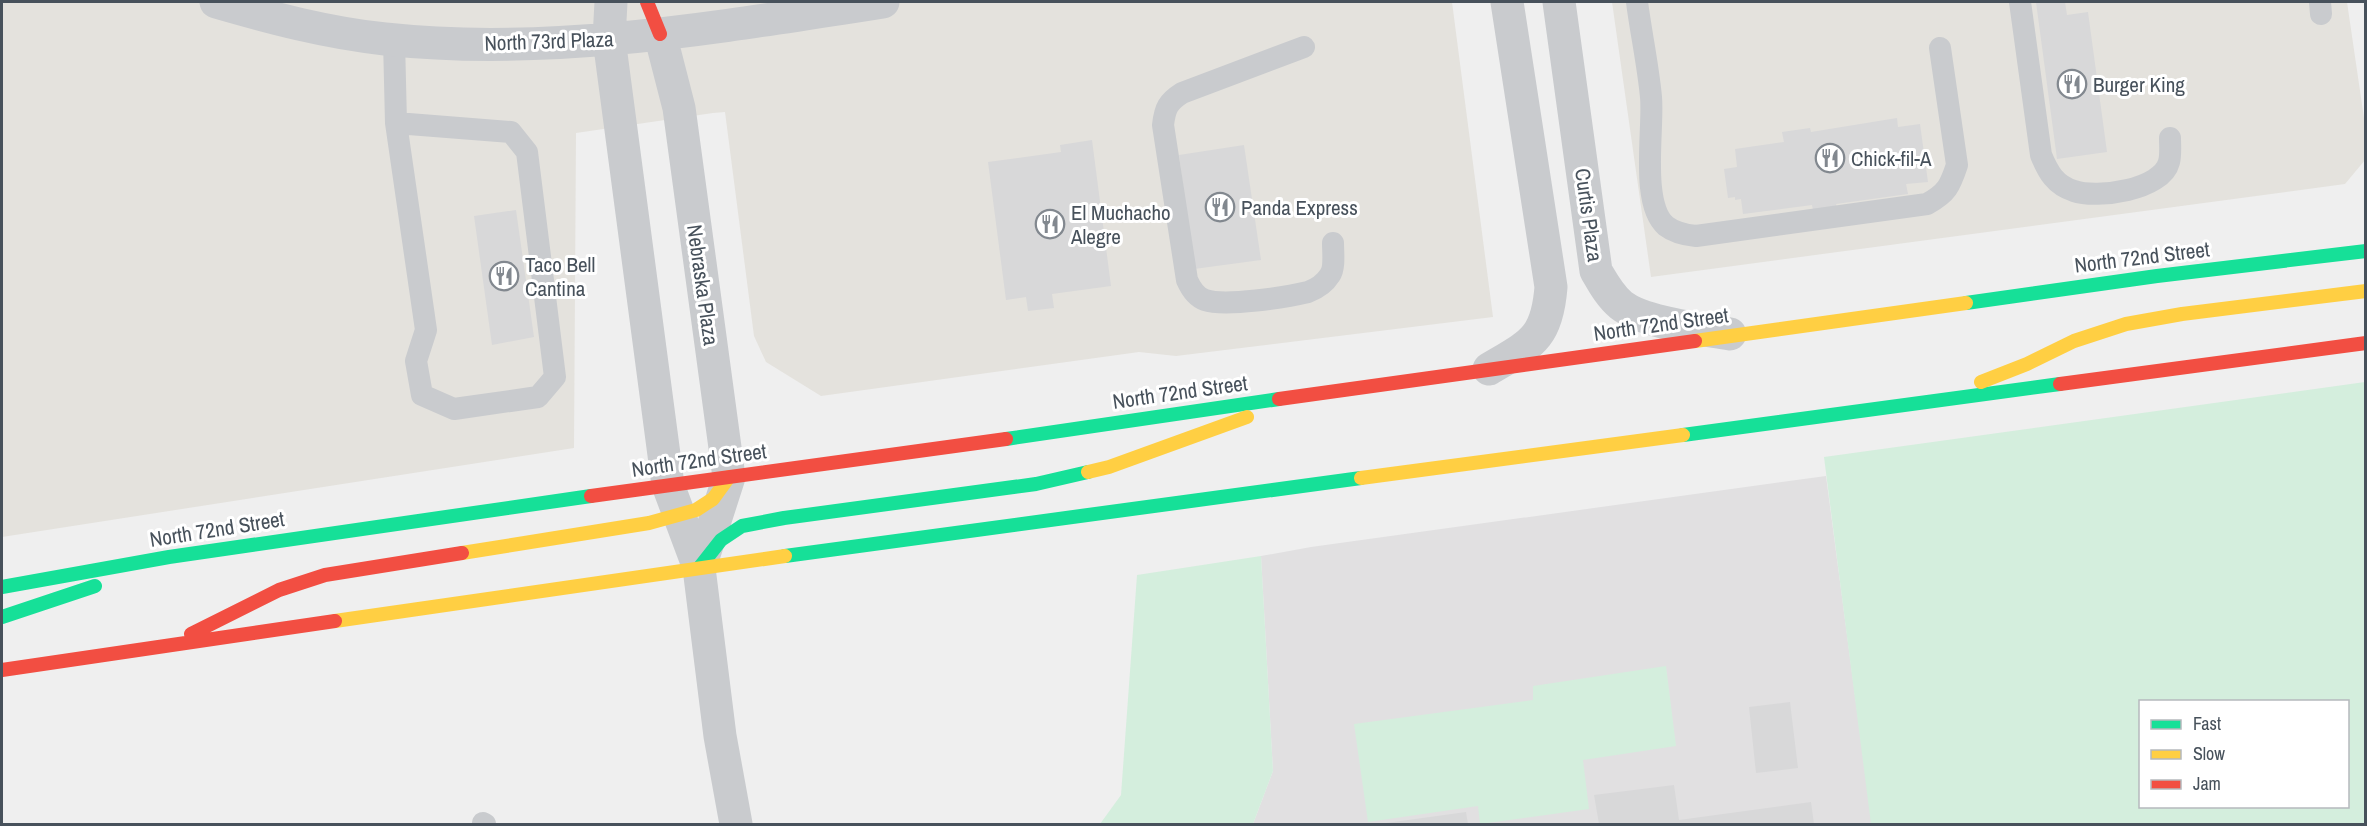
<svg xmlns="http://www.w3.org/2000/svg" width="2367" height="826" font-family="'Archivo Narrow',sans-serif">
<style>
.commercial{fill:#e4e2dd}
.education{fill:#e1e0e1}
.green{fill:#d4eedd;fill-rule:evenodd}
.building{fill:#d8d8d9}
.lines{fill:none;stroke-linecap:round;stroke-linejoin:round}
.lane{stroke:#c9cbce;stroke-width:22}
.street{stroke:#c9cbce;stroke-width:33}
.fast{stroke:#16e098;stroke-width:14}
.slow{stroke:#ffcf43;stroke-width:14}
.jam{stroke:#f24e42;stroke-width:14}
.labels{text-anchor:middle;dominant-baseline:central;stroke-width:6;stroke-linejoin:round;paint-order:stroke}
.street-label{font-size:21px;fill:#47515b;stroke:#fff}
.poi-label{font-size:21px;fill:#47515b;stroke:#fff;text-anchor:start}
</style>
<rect width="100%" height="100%" fill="#efefef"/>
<path class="commercial" d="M2,2h1450l41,315 -317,39 -37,-4 -318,44 -55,-34 -12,-26 -29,-224 -12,1 -137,20 -2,315 -572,89z
M1612,2h735l18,123v35l-20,24 -694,93z"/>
<path class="education" d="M1826,476l46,348h-619l20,-53 -12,-215 50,-9z"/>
<path class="green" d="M2365,382v442h-494l-47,-367zM2140,702h208v104h-208z
M1261,556l12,215 -20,53h-153l21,-29 16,-220z
M1666,666l10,80 -93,14 6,49 -109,15 -2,-18 -110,16 -14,-98 179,-24v-14z"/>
<path class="building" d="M2036,2h29l2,13 21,-3 19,140 -50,7z
M1897,118l1,9 22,-3 8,58 -22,2 2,10 -72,10 1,3 -24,3 -1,-5 -69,9 -2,-15 -6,1v-3l-7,1 -4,-29 13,-2 -2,-18 49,-7 -2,-10 28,-4 1,4z
M1092,140l19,146 -59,8 2,14 -26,3 -2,-14 -20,3 -18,-138 73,-10 -1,-7z
M1244,145l17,115 -67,9 -15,-114z
M516,210l18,127 -42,8 -18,-129z
M1790,702l8,66 -42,5 -7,-66z
M1674,785l5,35 132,-18 3,22h-215l-5,-29z
M1466,812l2,12h-82v-1z"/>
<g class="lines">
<path class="lane" d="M1637,2c4,31 11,63 14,95 3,31 -11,107 15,129 9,7 20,9 30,10l231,-32c20,-11 23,-18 30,-39l-17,-117
M2020,2l21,153c7,17 14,30 33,36 23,8 88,-1 95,-29 2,-7 1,-17 1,-24
M2320,2l1,12
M394,40l2,83 30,207 -10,31 6,34 32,14 84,-12 17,-20 -28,-225 -16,-20 -115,-9
M1304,47l-122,46c-14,9 -17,15 -19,32l24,155c4,9 9,17 18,20 20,7 82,-3 103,-8 8,-3 17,-9 22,-17 5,-7 3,-23 3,-32
M483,823l2,1"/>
<path class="street" d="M216,2c55,16 112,31 169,37 166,18 334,-12 498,-37
M611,2l-2,37 59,446 31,83 21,168 16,88
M1559,2l37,269c7,12 14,25 25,34 23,18 80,24 109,29
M660,34l19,74 50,369 -29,90
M1489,369c42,-25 58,-30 62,-82l-44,-285"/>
<path class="fast" d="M1966,303l191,-27 209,-25
M1683,435l377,-51
M1006,439l273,-40
M785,556l576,-78
M699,568l22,-28 21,-14 42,-8 252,-34 52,-12
M2,587l167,-30 422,-61
M2,617l93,-31"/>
<path class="slow" d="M1695,341l271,-38
M1981,382l46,-18 47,-23 52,-17 56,-10 184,-23
M1088,472l21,-5 138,-50
M1361,478l322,-43
M462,553l187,-30 47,-13 17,-11 16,-22
M335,621l450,-65"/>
<path class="jam" d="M647,2l13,32
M2060,384l306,-41
M1279,399l416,-58
M591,496l415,-57
M191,634l88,-44 46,-15 137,-22
M2,670l333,-49"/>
</g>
<defs>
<g id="restaurant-ring" transform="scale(1.5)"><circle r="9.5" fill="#fff" stroke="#82888f" stroke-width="1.5"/><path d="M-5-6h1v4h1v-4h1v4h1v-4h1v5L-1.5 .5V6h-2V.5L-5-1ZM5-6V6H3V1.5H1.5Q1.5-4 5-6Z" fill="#82888f"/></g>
</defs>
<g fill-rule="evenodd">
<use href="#restaurant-ring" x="2072" y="84"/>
<use href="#restaurant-ring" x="1830" y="158"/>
<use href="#restaurant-ring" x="1220" y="207"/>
<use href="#restaurant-ring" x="1050" y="224"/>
<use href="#restaurant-ring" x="504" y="276"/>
</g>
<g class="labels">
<g class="street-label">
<text transform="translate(549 41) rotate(-2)">North 73rd Plaza</text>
<text transform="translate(1589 215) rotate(82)">Curtis Plaza</text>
<text transform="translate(2142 257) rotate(-7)">North 72nd Street</text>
<text transform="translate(703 285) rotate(82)">Nebraska Plaza</text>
<text transform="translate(1661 324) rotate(-8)">North 72nd Street</text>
<text transform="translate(1180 392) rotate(-8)">North 72nd Street</text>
<text transform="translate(699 460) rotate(-8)">North 72nd Street</text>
<text transform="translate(217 529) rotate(-9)">North 72nd Street</text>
</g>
<g class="poi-label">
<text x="2093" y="84">Burger King</text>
<text x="1851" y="158">Chick-fil-A</text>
<text x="1241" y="207">Panda Express</text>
<text x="1071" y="212">El Muchacho<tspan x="1071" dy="24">Alegre</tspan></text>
<text x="525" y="264">Taco Bell<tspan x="525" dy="24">Cantina</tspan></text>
</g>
</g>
<rect width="2367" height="826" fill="none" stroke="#47515b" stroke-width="6"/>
<rect x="2139" y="700" width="210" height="108" fill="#ffffff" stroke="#b5b9bd" stroke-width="1.5"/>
<rect x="2151" y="720" width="30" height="9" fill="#16e098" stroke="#b5b9bd" stroke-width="1.5"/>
<text x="2193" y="730" font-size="18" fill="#47515b">Fast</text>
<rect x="2151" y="750" width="30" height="9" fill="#ffcf43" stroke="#b5b9bd" stroke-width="1.5"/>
<text x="2193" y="760" font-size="18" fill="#47515b">Slow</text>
<rect x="2151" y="780" width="30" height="9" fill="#f24e42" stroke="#b5b9bd" stroke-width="1.5"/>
<text x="2193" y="790" font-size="18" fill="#47515b">Jam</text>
</svg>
